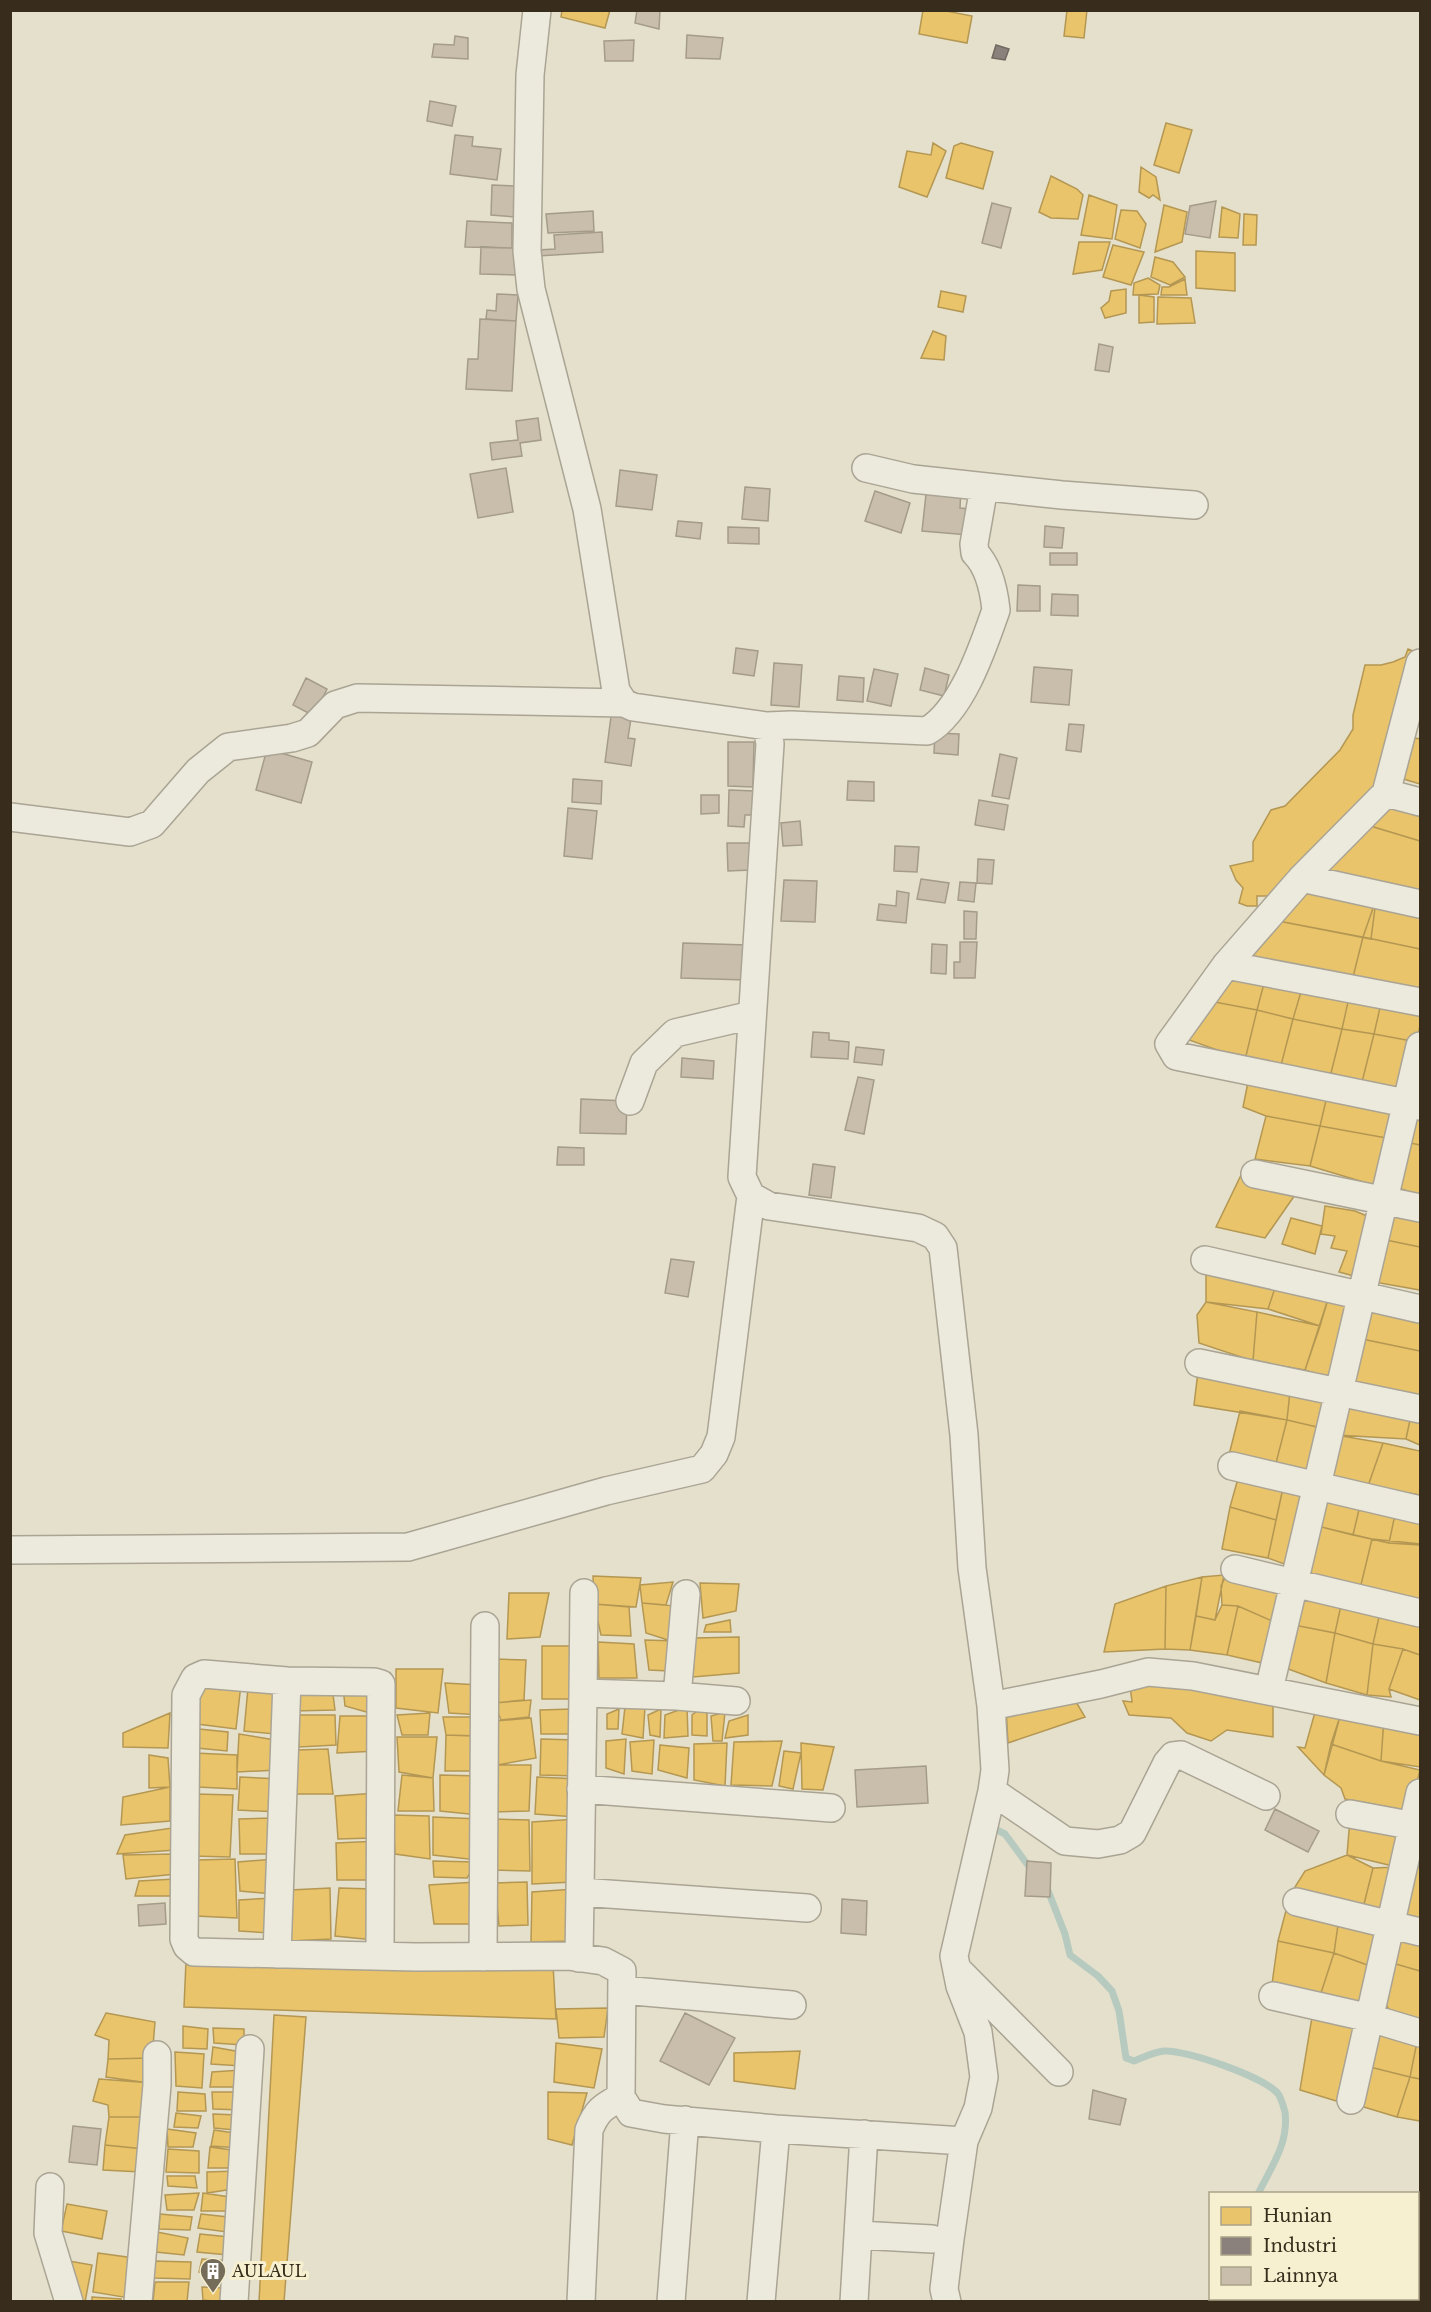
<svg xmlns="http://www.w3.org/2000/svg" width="1431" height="2312" font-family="'Libre Baskerville',serif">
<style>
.homes{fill:#e9c46a;stroke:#b49753;stroke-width:1.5}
.industry{fill:#8a817c;stroke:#71685f;stroke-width:1.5}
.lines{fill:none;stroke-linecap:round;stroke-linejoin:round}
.stream{stroke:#b7cac0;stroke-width:7}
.building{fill:#c9beac;stroke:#a59b8a;stroke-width:1.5}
.minor-casing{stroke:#aaa494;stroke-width:30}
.minor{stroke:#ece9dd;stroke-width:27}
.labels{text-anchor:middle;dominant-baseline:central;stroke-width:6;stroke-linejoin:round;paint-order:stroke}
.poi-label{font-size:16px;fill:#382d1c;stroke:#f7f0d0;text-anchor:start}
</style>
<rect width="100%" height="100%" fill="#e5e0cb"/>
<path class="homes" d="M562,10h48l-5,18 -44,-11z
M923,10h18l31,6 -5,27 -48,-9z
M1067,10h20l-3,28 -20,-2z
M1166,123l26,7 -13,43 -25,-8z
M933,143l13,8 -19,46 -28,-10 8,-36 24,4z
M961,143l32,9 -10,37 -37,-11 8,-32z
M1141,167l15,10 4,23 -7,-5 -4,3 -10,-6z
M1051,176l26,13 6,6 -5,24 -27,-1 -12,-6z
M1089,195l28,10 -5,34 -31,-4z
M1164,205l23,7 -5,30 -27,10z
M1222,207l18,7 -2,24 -19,-1z
M1121,210l16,1 9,13 -6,24 -25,-9z
M1244,214l13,1 -1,30h-13z
M1079,242h31l-8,28 -29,4z
M1113,245l31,7 -13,33 -28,-8z
M1196,251l39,2v38l-39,-3z
M1155,257l18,5 12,15 -15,8 -19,-8z
M1148,278l12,7 -2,9 -25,1 1,-12z
M1185,279l2,16h-26l1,-8h7z
M1126,289v24l-21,5 -4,-10 8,-7 2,-10z
M941,291l25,5 -3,16 -25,-5z
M1139,295l15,2v25l-15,1z
M1158,297l33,1 4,25 -38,1z
M933,331l13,5 -2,24 -23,-2z
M1408,649l10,4 -35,137 -115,106h-11v10h-10l-8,-3 4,-15 -7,-8 -6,-14 23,-5v-19l18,-32 14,-4 55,-56 13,-21v-14l12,-50h16l12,-3 12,-5z
M1409,737l11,2v45l-30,-9z
M1386,793l34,9v39l-56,-17z
M1357,822l63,19v49l-110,-20z
M1309,880l67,20 -5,39 -98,-19z
M1378,894l42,10v45l-57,-12z
M1273,920l90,17 -13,52 -111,-38z
M1363,937l57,12v47l-70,-7z
M1229,970l37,6 -9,34 -53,-10z
M1266,976l37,9 -10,34 -36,-9z
M1303,985l47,8 -8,36 -49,-10z
M1350,993l32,6 -8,35 -32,-5z
M1382,999l38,7v19l-3,17 -43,-8z
M1204,1000l53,10 -12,50 -67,-24z
M1257,1010l36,9 -13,50 -35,-9z
M1293,1019l49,10 -11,44 -51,-4z
M1342,1029l32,5 -12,48 -31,-9z
M1374,1034l43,8 -10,49 -45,-9z
M1249,1077l79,15 -8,34 -54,-10 -23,-9z
M1328,1092l72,14 -8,33 -72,-13z
M1412,1112l8,1v32l-14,-3z
M1266,1116l54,10 -10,40 -55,-7z
M1320,1126l72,13 -12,48 -70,-21z
M1406,1142l14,3v51l-26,-10z
M1243,1171l54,21 -32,46 -49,-11z
M1325,1206l30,5 12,5 -13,60 -15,-4 8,-21 -16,-3 4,-12 -14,-2z
M1392,1208l28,7v32l-34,-7z
M1291,1218l31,8 -7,28 -33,-10z
M1386,1240l34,7v43l-46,-8z
M1206,1269l71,13 -9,27 -62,-7z
M1277,1282l52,14 -9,30 -52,-17z
M1329,1296l33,1 -28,83 -29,-10z
M1206,1302l51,10 -4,49 -54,-18 -2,-28z
M1369,1305l51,15v31l-58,-12z
M1257,1312l63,14 -15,44 -52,-9z
M1362,1339l58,12v46l-67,-13z
M1199,1363l92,19 -4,38 -93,-15z
M1291,1382l48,10 -9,38 -43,-10z
M1345,1393l66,22 -5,24 -70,-4z
M1240,1411l47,9 -11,43 -47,-8z
M1411,1415l9,2v28l-14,-6z
M1287,1420l43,10 -11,42 -43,-9z
M1336,1435l47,8 -15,43 -49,-14z
M1383,1443l37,8v44l-52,-9z
M1239,1475l44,13 -7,32 -46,-13z
M1316,1487l46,10 -9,38 -36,-9z
M1283,1488l30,10 -15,71 -30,-11z
M1362,1497l35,8 -8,38 -36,-8z
M1397,1505l23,9v31l-31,-2z
M1230,1507l46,13 -8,38 -46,-9z
M1317,1526l55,13 -12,50 -62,-20z
M1372,1539l48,5v58l-60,-13z
M1224,1575l-9,45 -19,-4 6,-39z
M593,1576l48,2 -5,29 -42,-3z
M1226,1576l65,8 -10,41 -43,-19 -16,-1 -1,-19z
M1202,1577l-12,73 -25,-1 1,-63z
M673,1582l-7,23 -24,-2 -2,-18z
M1303,1582l41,9 -9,42 -41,-8z
M700,1583l39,1 -3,27 -33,7z
M1166,1586l-1,63 -61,3 11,-48z
M1344,1591l39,8 -10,45 -38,-11z
M509,1593h40l-9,44 -33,2z
M1383,1599l37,10v46l-17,-6 -30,-5z
M642,1603l33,3 -4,35 -25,-8z
M594,1604l35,3 2,29 -30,-1z
M1222,1605l16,1 -11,49 -37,-5 6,-34 19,4z
M1238,1606l43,19 -10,40 -44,-10z
M730,1620l1,12h-27l2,-7z
M1294,1625l41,8 -9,50 -43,-16z
M1335,1633l38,11 -6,51 -41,-12z
M739,1637v36l-46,4 2,-39z
M645,1640l31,1 -7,30 -20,-1z
M598,1642l36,2 3,34h-38z
M1373,1644l30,5 -14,40 2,8 -24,-2z
M542,1646h32v53h-32z
M1403,1649l17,6v45l-31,-11z
M495,1659l31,1 -2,40 -30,3z
M396,1669h47l-5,44 -42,-5z
M1129,1677l144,19v41l-46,-7 -16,11 -24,-8 -16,-15 -42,-3 -6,-14 9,1z
M202,1680l39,4 -5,45 -39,-5z
M445,1683l34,2 3,30 -33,-2z
M297,1684l35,3 3,23 -42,1z
M378,1686l-1,29 -32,-9 -2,-19z
M248,1688l31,2 -4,44 -31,-3z
M1072,1695l13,22 -77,26 -2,-35z
M626,1698l19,9 -2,31 -21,-4z
M531,1700l-2,17 -28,3 -7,-17z
M707,1704v32l-15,-1v-20z
M1317,1705l24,8 -17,62 -26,-28 7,1z
M687,1707l1,29 -24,2 1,-23z
M573,1709v25h-32l-1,-24z
M619,1709l-1,20h-11v-15z
M661,1709l-1,28 -10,-2 -2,-20z
M1342,1710l42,8 -3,43 -50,-17z
M725,1712l-3,29h-9l-2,-25z
M170,1713l-2,35 -45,-1v-14z
M430,1713l-2,22h-26l-5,-20z
M297,1715h38l1,30 -37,2z
M748,1715v20l-23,3 4,-17z
M340,1716h38l-1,35 -40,2z
M443,1717h31l-1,19 -27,-1z
M531,1718l5,40 -39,7 -2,-44z
M1384,1718l36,10v39l-39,-6z
M199,1729l29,3 -1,19 -30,-3z
M239,1734l36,6 3,30 -41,2z
M446,1735l34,1 -3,35h-32z
M397,1737h40l-4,41 -34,-6z
M541,1739l36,1v36l-37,-1z
M626,1739l-2,35 -18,-6v-27z
M654,1740l-2,34 -20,-3 -2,-29z
M782,1741l-10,45 -41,-1 3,-43z
M727,1743l-2,43 -31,-6v-36z
M801,1743l33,4 -11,43 -21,-1z
M1331,1744l50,17 39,9 -10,41 -65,-12 -4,-11 -17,-13z
M660,1745l29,3 -2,30 -29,-8z
M328,1749l5,45h-42l6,-44z
M784,1751l17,2 -8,36 -14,-3z
M194,1753l43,2v34l-39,-2z
M149,1755l19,3 2,29 -21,1z
M493,1765h38l-2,46 -37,1z
M402,1775l31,3 1,33h-36z
M440,1775l40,1 -1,39 -39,-4z
M240,1777l41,2 -2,33 -41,-2z
M537,1777l41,2 -2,38 -41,-3z
M170,1787v34l-49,4 2,-28z
M377,1793l-3,45 -36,1 -3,-43z
M196,1794l37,1 -3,62 -39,-1z
M393,1815l36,1 1,43 -35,-5z
M433,1817l47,2 -3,41 -44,-5z
M275,1818v36h-35l-1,-35z
M493,1819l36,1 1,51 -37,-1z
M577,1819l-4,63 -41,2v-62z
M1350,1819l56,8 -9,40 -50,-12z
M172,1828l4,22 -59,4 8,-19z
M380,1841l-1,39h-42l-1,-37z
M175,1854l1,20 -50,5 -3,-24z
M1347,1855l26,13 -10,40 -68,-15v-6l10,-16z
M235,1859l2,59 -41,-2v-56z
M274,1859l-1,35 -33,-3 -2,-29z
M433,1861l44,1 -10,16 -33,-1z
M1412,1865l8,3v54l-24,-3z
M1397,1867l-7,47 -27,-6 10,-40z
M175,1879l3,17h-43l4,-15z
M476,1882l2,42h-44l-5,-39z
M527,1882l1,43 -29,1 -4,-43z
M330,1888l1,51 -41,2v-51z
M339,1888l35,1v51l-39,-4z
M575,1889l-5,52 -39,1 1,-50z
M273,1898l-2,35 -32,-2v-31z
M1288,1903l51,15 -5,35 -56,-12z
M1339,1918l40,13 -6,36 -39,-14z
M1398,1931l22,7v33l-31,-9z
M1278,1941l56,12 -14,43 -48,-12z
M1334,1953l39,14 -8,40 -45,-11z
M186,1961l367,3 3,55 -372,-12z
M1389,1962l31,9v51l-27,-5 -12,-22z
M608,2008l-4,29 -45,1 -3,-29z
M1313,2011l50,11 -20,81 -43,-13z
M106,2013l49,9 -3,36 -44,1 1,-19 -14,-5z
M274,2015l32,2 -22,285h-25z
M1374,2024l44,13 -8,40 -44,-11z
M183,2026l25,3 -1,20 -24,-1z
M213,2028l31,1v16l-30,-2z
M1418,2037l2,1v41l-10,-2z
M556,2043l46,6 -8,39 -40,-6z
M213,2047l28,5 1,14 -31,-2z
M800,2051l-5,38 -61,-8v-28z
M175,2052l29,2 -2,34 -26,-2z
M152,2058l-3,25 -43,-6 2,-18z
M1366,2066l44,11 -13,40 -40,-12z
M241,2070l-4,17h-27l2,-15z
M1410,2077l10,2v42l-23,-4z
M99,2079l53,4 -3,34h-40l-1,-12 -15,-4z
M178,2092l27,2 1,17h-29z
M212,2092h31l-1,18 -29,-1z
M548,2092l39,1 -15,52 -24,-6z
M176,2113l25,3 -3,12 -24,-1z
M213,2114l25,1 -3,15 -21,-2z
M109,2117h40l-5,32 -39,-4z
M167,2129l29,4 -3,14h-25z
M214,2130l27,4 -1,14 -29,-2z
M105,2145l39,4 -3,23 -38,-2z
M210,2147l29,4 -1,17h-30z
M168,2149l31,2v22l-33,-1z
M237,2171l2,17 -32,5v-21z
M167,2176h28l2,12 -29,-2z
M199,2193l-5,17h-27l-2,-15z
M203,2193l27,4 1,14h-30z
M67,2204l40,7 -5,28 -41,-8z
M160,2214l32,3 -2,13 -31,-1z
M201,2214l27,3 -1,15 -29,-4z
M157,2232l31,6 -4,17 -28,-3z
M200,2234l29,3 -1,18 -31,-3z
M98,2253l36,5 -5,40 -36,-6z
M202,2259l27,2 -3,14 -27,-3z
M69,2261l23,4 -7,37h-4z
M152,2261l39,1 -1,17 -36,-1z
M155,2282h34l-2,20h-34z
M202,2287l21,1 -1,14 -19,-2z
M92,2297l29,2v3h-29z"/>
<path class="industry" d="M996,45l13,4 -4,11 -13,-2z"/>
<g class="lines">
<path class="stream" d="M989,1826l16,8 25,34
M1047,1888l18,46 5,21 28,21 14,15 7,20 7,47 8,3c10,-4 20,-9 30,-10 20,-2 104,27 115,44 2,4 5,13 6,17 4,32 -14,55 -27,82
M1241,2298v4"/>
</g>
<path class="building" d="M637,10h23l-1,19 -24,-6z
M687,35l36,3 -3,21 -34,-1z
M455,36l13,2v21l-36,-2 2,-13 20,1z
M634,40l-1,21h-28l-1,-20z
M430,101l26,5 -4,20 -25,-5z
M455,135l18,2 -1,9 29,3 -4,31 -47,-6z
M492,185l24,1 -1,31 -24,-2z
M1216,201l-6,37 -25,-4 5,-28z
M992,203l19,5 -10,40 -19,-5z
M593,211l1,20 -46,2 -2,-19z
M467,221l45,2v25l-47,-1z
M602,232l1,20 -65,4v-6l17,-1 -1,-14z
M481,247l31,1 5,3 -1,24 -36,-1z
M497,294l21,1 -2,26 -30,-2 1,-9 9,1z
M480,319l36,2 -4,70 -46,-2 2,-30h10z
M1099,344l14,3 -4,25 -14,-2z
M538,418l3,22 -21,3 2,13 -30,4 -2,-17 28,-3 -2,-19z
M506,468l7,44 -35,6 -8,-44z
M620,470l37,5 -5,35 -36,-4z
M927,485l34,3 -1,20 12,1 -3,26 -47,-4z
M745,487l25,2 -2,32 -26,-2z
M875,491l35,12 -9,30 -36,-12z
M678,521l24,2 -2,16 -24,-3z
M1045,526l19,2 -2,20 -18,-1z
M728,527l31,1v16l-31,-1z
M1050,553h27v12h-27z
M1018,585l22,1v25h-23z
M1052,594l26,1v21l-27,-1z
M736,648l22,3 -4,25 -21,-3z
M774,663l28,2 -3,42 -28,-2z
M1034,667l38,3 -3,35 -38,-3z
M925,668l24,7 -5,21 -24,-6z
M874,669l24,5 -7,32 -24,-5z
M839,676l25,2 -1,24 -26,-2z
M306,678l21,11 -13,27 -21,-11z
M612,709l20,3 -4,26 7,1 -4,27 -26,-4z
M1069,724l15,1 -3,27 -15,-2z
M935,733l24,1 -1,21 -24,-2z
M728,742h26l-1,45 -25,-1z
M267,749l45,13 -11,41 -45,-13z
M1000,754l17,4 -8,41 -17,-3z
M573,779l29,2 -1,23 -29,-2z
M848,781l26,1v19l-27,-1z
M729,790l27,1 -1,24h-10l-1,12 -16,-1z
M701,795h18v18l-18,1z
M979,800l29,5 -4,25 -29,-5z
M568,808l29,3 -5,48 -28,-3z
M800,821l2,24 -19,1 -2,-23z
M727,843h23l1,27 -23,1z
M895,846l24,1 -2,25 -23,-1z
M978,859l16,1 -2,24 -15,-1z
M921,879l28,4 -4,20 -28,-4z
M784,880l33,1 -2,41 -34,-1z
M960,882l16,1 -2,19 -16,-2z
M897,891l12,2 -3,30 -29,-3 2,-16 17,2z
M964,911l13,1 -1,27h-12z
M960,942h17l-2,36h-21v-16h6z
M683,943l64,2 -2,35 -64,-2z
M932,944l15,1 -1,29 -15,-1z
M813,1032l16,1v7l20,2 -1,17 -37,-2z
M856,1047l28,3 -2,15 -28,-3z
M682,1058l32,3 -1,18 -32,-2z
M858,1077l16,3 -10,54 -19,-4z
M581,1099l46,2 -1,33 -46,-1z
M558,1147l26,1v17h-27z
M813,1164l22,3 -4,31 -22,-3z
M671,1259l23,3 -6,35 -23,-4z
M926,1766l2,37 -71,4 -2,-37z
M1275,1809l44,22 -11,21 -43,-22z
M1027,1861l24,2 -1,34 -25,-1z
M842,1899l25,2 -1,34 -25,-2z
M165,1903l1,21 -27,2 -1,-21z
M685,2013l50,25 -26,47 -49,-24z
M1093,2090l33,9 -6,26 -31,-6z
M73,2126l28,3 -4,36 -28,-3z"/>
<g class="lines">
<g class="minor-casing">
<path id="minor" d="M537,10l-7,65 -3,176 4,38 56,220 29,182 8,12
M866,468l47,11 149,16 132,10
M1420,663l-34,130 -84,85 -76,87 -57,79 7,12 244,50
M767,726l24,-1 136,6c35,-20 56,-84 69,-121 -2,-19 -7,-43 -21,-57l-1,-9 10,-57
M1386,793l34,9
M10,817l120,15 22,-8 46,-53 30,-24 64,-9 16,-5 27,-28 22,-7 267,5 9,4 134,19 3,18 -28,433 9,19 18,10 149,22 17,8 8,12 21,187 8,133 19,138
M1302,878l118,26
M1226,965l194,37
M630,1101l14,-38 31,-30 77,-18
M1255,1174l165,34
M1205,1260l215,49
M1199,1363l221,46
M1232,1466l188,44
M10,1550l398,-3 198,-56 96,-22 12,-15 7,-17 30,-241
M1235,1569l185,44
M1269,1690l151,-644
M583,1693l1,-100
M677,1696l59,5
M581,1789l250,19
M992,1791l73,50 33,3 22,-4 12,-7 35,-70 6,-7 8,-1 85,41
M1350,1814l70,13
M580,1892l227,16
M1297,1902l123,30
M277,1954l10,-273
M380,1956l1,-272 -7,-2 -87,-1 -83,-7 -9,4 -9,17 -2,244 3,7 7,6 222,5 152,-1 35,5 19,10 -1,126 10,16 33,6 112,10 188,12
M483,1957l2,-331
M579,1958l4,-265 94,3 9,-102
M959,1971l100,101
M622,1990l170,15
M1273,1996l97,22 50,15
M1351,2100l69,-307
M50,2187l-2,46 21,69
M858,2235l74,4
M138,2302l19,-217v-30
M234,2302l16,-253
M581,2302l8,-172c8,-20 14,-23 32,-33
M671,2302l14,-182
M761,2302l15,-173
M854,2302l10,-168
M947,2302l-3,-13 6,-50 14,-98 14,-33 6,-31 -6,-45 -18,-46 -6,-30 38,-165 3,-21 -4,-64 110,-22 47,-12 45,4 227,45"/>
</g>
<use href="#minor" class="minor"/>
</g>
<defs>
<g id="building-pin" transform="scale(1.35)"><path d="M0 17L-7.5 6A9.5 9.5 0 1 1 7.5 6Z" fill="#756c59" stroke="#f7f0d0"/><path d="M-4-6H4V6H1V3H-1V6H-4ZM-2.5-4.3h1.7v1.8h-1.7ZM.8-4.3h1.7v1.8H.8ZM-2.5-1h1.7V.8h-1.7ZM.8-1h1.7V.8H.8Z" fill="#fff"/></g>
</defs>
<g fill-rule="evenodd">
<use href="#building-pin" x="213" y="2271"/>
</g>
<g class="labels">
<g class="poi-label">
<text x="232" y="2271">AULAUL</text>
</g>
</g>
<rect width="1431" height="2312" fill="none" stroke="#382d1c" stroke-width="24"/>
<rect x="1209" y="2192" width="210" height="108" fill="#f7f0d0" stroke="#aba288" stroke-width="1.5"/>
<rect x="1221" y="2207" width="30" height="18" fill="#e9c46a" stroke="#aba288" stroke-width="1.5"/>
<text x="1263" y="2222" font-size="18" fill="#382d1c">Hunian</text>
<rect x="1221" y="2237" width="30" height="18" fill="#8a817c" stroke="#aba288" stroke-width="1.5"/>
<text x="1263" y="2252" font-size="18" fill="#382d1c">Industri</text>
<rect x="1221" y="2267" width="30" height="18" fill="#c9beac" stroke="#aba288" stroke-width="1.5"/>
<text x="1263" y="2282" font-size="18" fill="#382d1c">Lainnya</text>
</svg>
